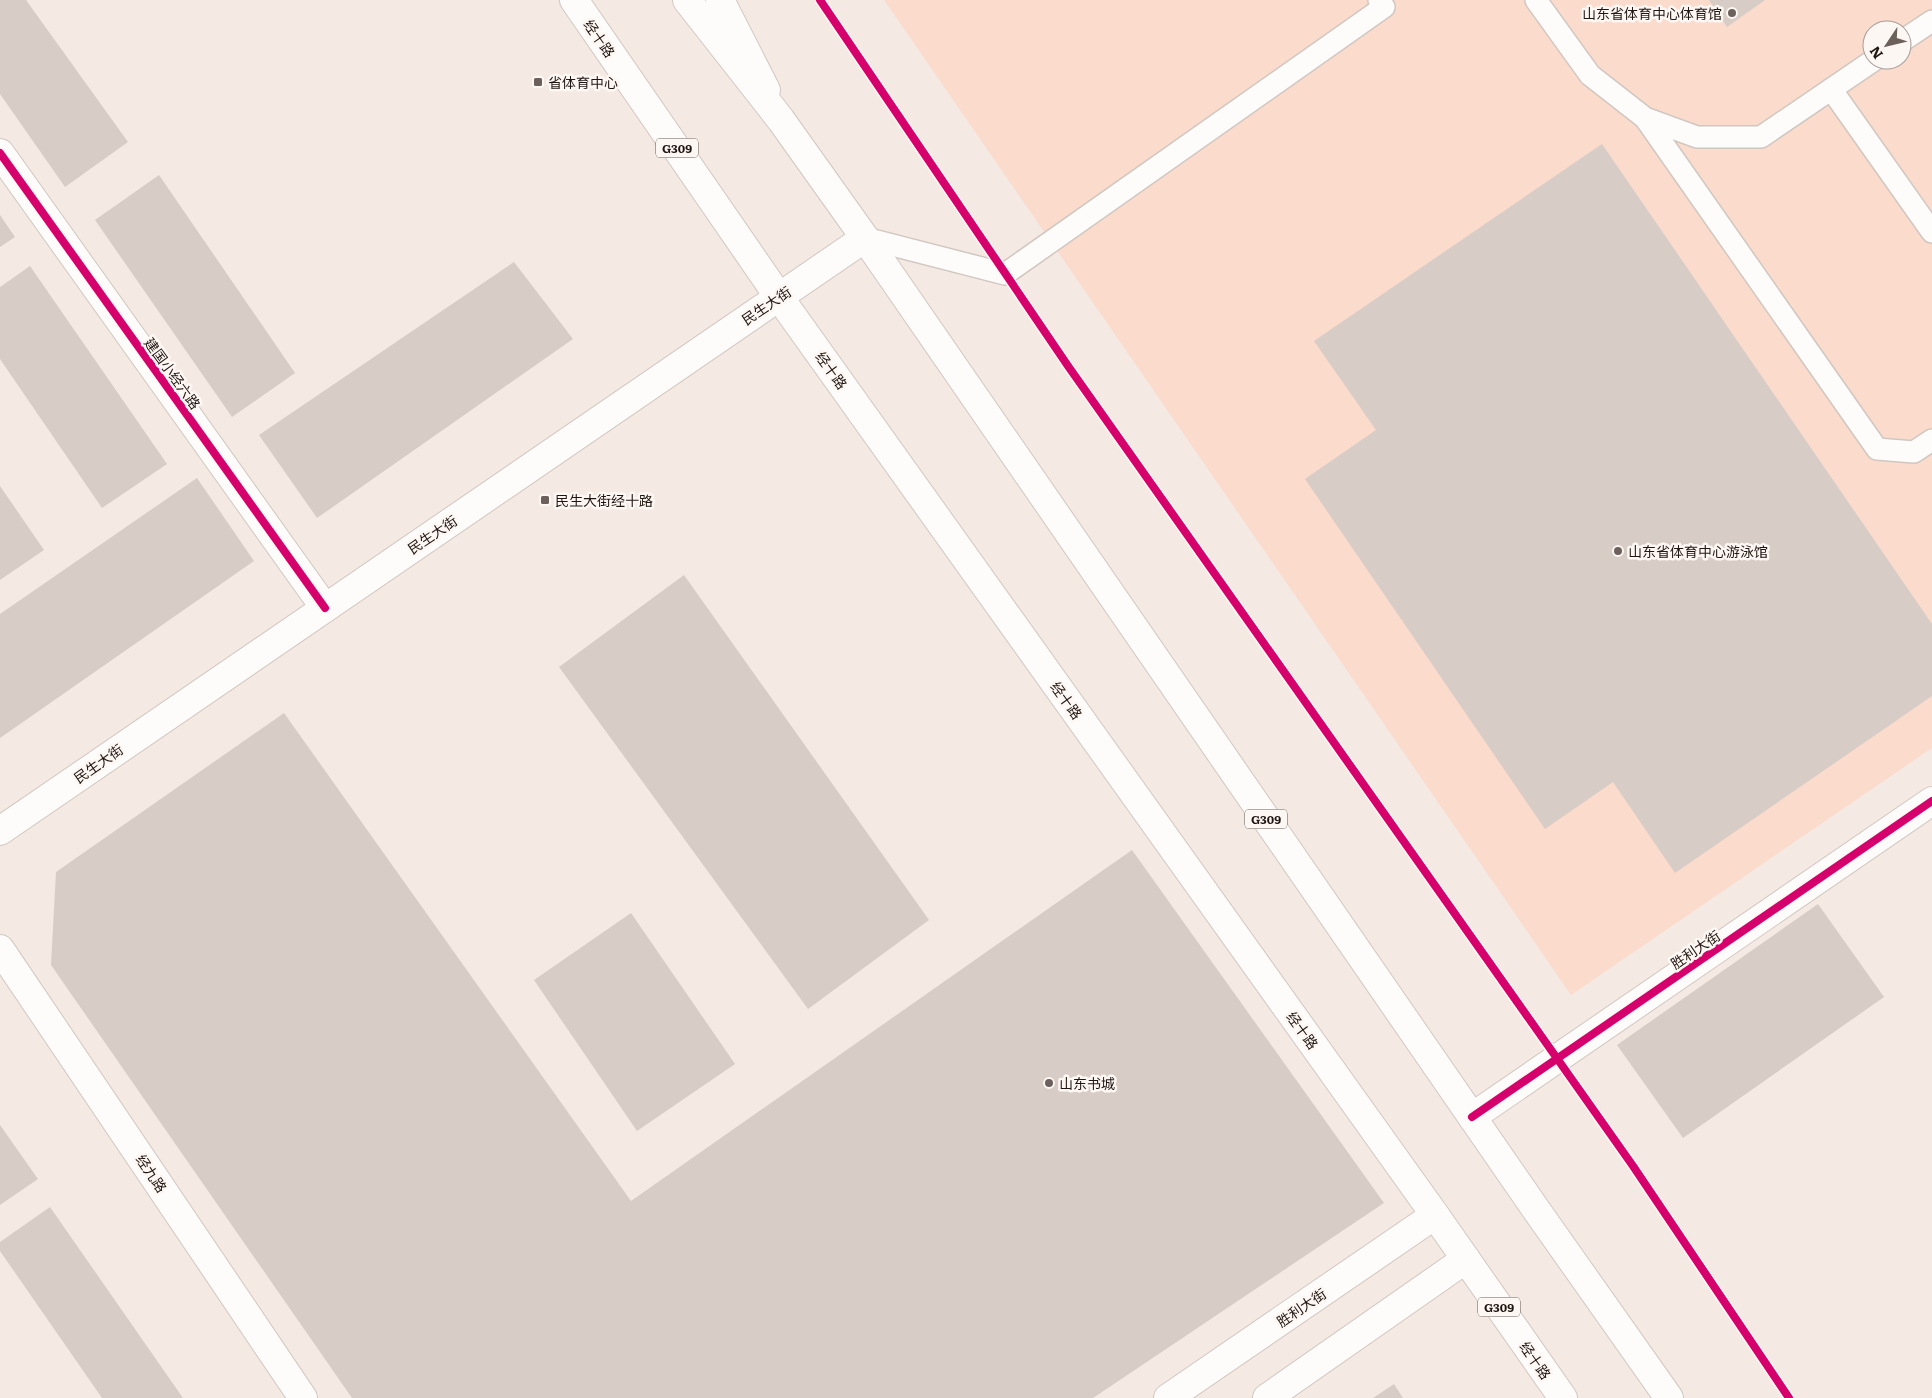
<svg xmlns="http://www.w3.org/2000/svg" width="1932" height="1398" font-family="Literata,'Noto Sans SC',serif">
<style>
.green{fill:#fadbcc;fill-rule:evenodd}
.building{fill:#d7ccc6}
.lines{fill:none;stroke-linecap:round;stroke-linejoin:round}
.lane-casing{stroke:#d1c7c1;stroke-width:24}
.street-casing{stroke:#d1c7c1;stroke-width:30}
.secondary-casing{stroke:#d1c7c1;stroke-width:30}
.highway-casing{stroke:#d1c7c1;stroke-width:30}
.lane{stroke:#fefcfb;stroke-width:21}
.street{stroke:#fefcfb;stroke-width:28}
.secondary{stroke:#fefcfb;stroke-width:28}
.highway{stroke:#fefcfb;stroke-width:28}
.cycleway-casing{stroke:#fdf7f4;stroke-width:11}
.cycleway{stroke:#d6006c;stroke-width:8}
.poi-dot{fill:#6b605b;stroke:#fdf7f4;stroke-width:2}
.labels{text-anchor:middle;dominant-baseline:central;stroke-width:5;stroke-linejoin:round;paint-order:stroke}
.shield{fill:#fdf7f4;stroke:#635a56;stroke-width:1}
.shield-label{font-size:12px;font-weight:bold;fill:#211712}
.poi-label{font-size:14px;fill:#211712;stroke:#fdf7f4;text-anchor:start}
.street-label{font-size:14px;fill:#211712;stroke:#fdf7f4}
</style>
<rect width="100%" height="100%" fill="#f5e9e3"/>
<path class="green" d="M884,0h1048v748l-361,247zM1872,30h30v30h-30z"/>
<path class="building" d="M0,0h26l102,142 -63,45 -65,-93z
M1709,0h56l-38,27z
M1602,144l330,480v72l-257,177 -62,-91 -68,47 -240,-350 71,-49 -62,-89z
M159,175l136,198 -63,44 -137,-197z
M0,215l15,22 -15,10z
M514,262l59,77 -256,179 -58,-83z
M30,266l137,198 -65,44 -102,-149v-72z
M197,478l57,83 -254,177v-124z
M0,486l44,64 -44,30z
M684,575l245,345 -121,89 -249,-342z
M284,713l347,488 501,-351 252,353 -291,195h-741l-301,-433 5,-93z
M1818,904l66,93 -201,141 -66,-93z
M631,913l104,151 -98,67 -103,-151z
M0,1125l38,54 -38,26z
M50,1207l133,191h-81l-102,-147v-9z
M1394,1384l9,14h-30z"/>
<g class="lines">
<g class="lane-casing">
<path id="lane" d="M1536,0l54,75 55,43 52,19h64l113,-77
M1902,41l30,-20
M1831,89l101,143
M1645,118l232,331 37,3 18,-12
M865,238l140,36 379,-267 -5,-7"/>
</g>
<g class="street-casing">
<path id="street" d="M0,153l325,455
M1472,1117l460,-316"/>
</g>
<g class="secondary-casing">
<path id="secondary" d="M720,0l46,90
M0,831l865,-593
M0,949l303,449
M1168,1398l267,-183
M1267,1398l199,-139"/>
</g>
<g class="highway-casing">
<path id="highway" d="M574,0l205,297 656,918 128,183
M687,0l94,120 84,118 672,973 132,187"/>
</g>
<use href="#lane" class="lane"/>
<use href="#street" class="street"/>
<use href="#secondary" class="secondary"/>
<use href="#highway" class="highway"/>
<g class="cycleway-casing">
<path id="cycleway" d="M820,0l248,366 565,800 156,232
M0,153l325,455
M1472,1117l460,-316"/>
</g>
<use href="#cycleway" class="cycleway"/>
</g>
<g class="poi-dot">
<circle cx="1732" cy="13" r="5"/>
<rect x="533" y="77" width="10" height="10" rx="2.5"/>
<rect x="540" y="495" width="10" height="10" rx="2.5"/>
<circle cx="1618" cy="551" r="5"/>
<circle cx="1049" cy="1083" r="5"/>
</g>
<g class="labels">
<g class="shield">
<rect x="656" y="138.5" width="42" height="19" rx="4"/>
<rect x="1245" y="809.5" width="42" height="19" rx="4"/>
<rect x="1478" y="1297.5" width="42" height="19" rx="4"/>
</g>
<g class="shield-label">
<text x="677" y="148">G309</text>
<text x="1266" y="819">G309</text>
<text x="1499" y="1307">G309</text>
</g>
<g class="poi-label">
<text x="1722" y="13" text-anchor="end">山东省体育中心体育馆</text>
<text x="548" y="82">省体育中心</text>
<text x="555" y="500">民生大街经十路</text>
<text x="1628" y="551">山东省体育中心游泳馆</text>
<text x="1059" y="1083">山东书城</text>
</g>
<g class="street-label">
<text transform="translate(600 38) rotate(55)">经十路</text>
<text transform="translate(766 305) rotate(-34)">民生大街</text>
<text transform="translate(832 370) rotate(54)">经十路</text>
<text transform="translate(173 373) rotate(54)">建国小经六路</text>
<text transform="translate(432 534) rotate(-34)">民生大街</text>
<text transform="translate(1067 700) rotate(54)">经十路</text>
<text transform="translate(98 763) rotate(-35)">民生大街</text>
<text transform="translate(1695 949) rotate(-34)">胜利大街</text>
<text transform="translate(1303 1030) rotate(54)">经十路</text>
<text transform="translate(152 1173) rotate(56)">经九路</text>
<text transform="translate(1301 1307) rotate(-34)">胜利大街</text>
<text transform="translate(1536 1360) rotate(55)">经十路</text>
</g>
</g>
<g transform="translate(1887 45) rotate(235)"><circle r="24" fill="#fdf7f4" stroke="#a59d9a"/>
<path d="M0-4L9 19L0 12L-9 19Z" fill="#6b605b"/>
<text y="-8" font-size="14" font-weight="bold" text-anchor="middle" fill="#211712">N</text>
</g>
</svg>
